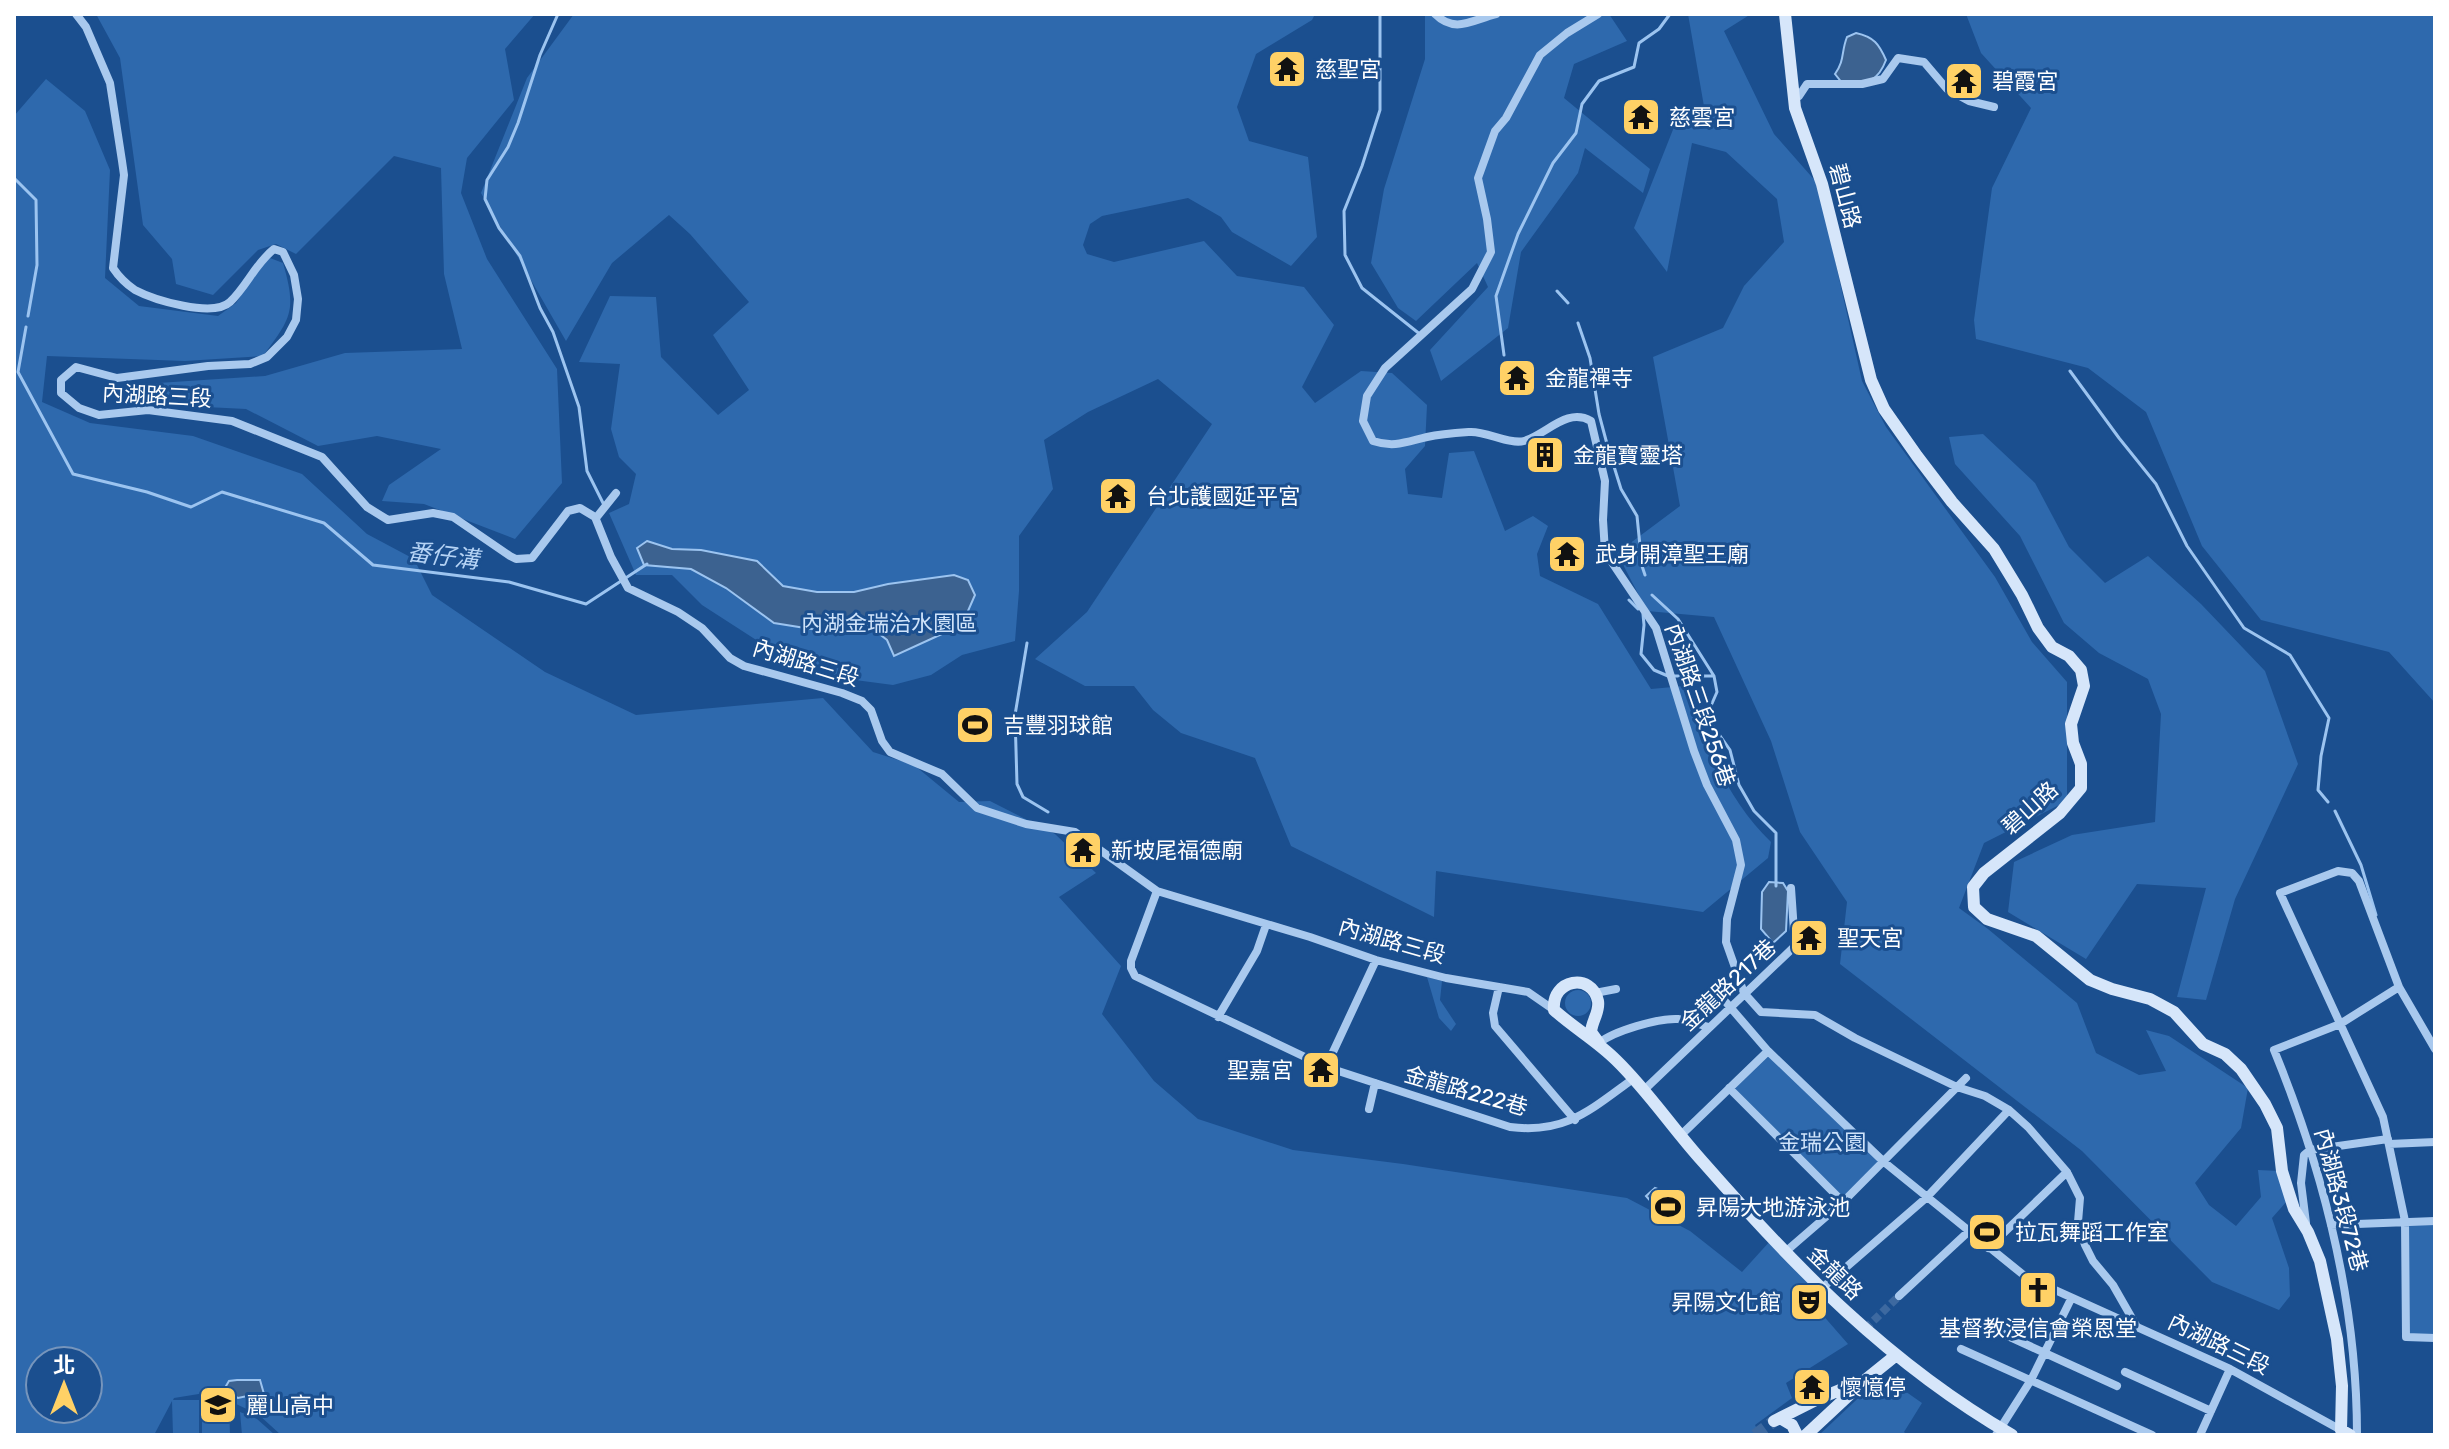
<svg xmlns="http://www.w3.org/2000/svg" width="2449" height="1449" font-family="Rubik,'Noto Sans TC',sans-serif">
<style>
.green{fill:#2e69ad;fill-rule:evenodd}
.water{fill:#3c6290;stroke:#9cc4f0;stroke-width:2}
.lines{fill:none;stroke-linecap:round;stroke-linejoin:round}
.stream{stroke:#9cc4f0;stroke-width:3}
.street-tunnel{stroke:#3d69a0;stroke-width:8;stroke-dasharray:8 4;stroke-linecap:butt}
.secondary-tunnel{stroke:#3d69a0;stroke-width:12;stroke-dasharray:12 6;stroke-linecap:butt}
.street{stroke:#a9c9ee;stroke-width:8}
.secondary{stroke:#d6e6fa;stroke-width:12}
.labels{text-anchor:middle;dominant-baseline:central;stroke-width:6;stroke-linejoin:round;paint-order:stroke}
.poi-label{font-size:22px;fill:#fff;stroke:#1b4f8f;text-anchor:start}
.street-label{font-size:22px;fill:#fff;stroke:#1b4f8f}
.park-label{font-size:22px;fill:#cfe3fa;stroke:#1b4f8f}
.water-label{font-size:24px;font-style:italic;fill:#b5d3f5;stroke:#1b4f8f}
</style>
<rect width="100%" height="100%" fill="#1b4f8f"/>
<path class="green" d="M96,14h439l-30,35 9,51 -47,58 -6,35 26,66 70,110 5,114 -47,56 -91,-35 -42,-3 7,-16 52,-36 -64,-13 -59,10 -72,-37 -120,-6 2,-18 137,-9 80,-23 117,-4 -18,-75 -3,-106 -47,-12 -98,98 -20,-10 -18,6 -45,45 -37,-11 -4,-25 -29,-34 -23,-167z
M574,14h741l-3,6 -56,34 -19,53 12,34 59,16 9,80 -26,29 -59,-34 -11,-15 -33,-19 -86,18 -12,8 -7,21 4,9 27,8 90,-21 33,35 67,11 30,38 -32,62 13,16 46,-32 31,2 35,32 -2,41 -20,23 3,25 34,4 7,-45 25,-2 31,80 28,-15 15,10 -11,28 3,22 58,28 53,85 33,-3c20,55 44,115 87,156l-3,16 -65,54 -267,-41 -2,46 -143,-71 -36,-88 -74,-25 -28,-23 -19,-24h-49l-50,-27 52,-47 125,-188 -54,-45 -70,33 -44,28 9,49 -34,47v55l-4,50 -53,14 -31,20 -38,10 -53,-7 -23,-13 -42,-13 -73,-47 -30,-30h-36l-27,-62 20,-9 7,-30 -17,-17 -8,-28 9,-65 -41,-2 31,-66 46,1 5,60 57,58 31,-25 -36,-55 36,-33 -59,-68 -21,-19 -57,48 -46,78 -85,-148 46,-115z
M1425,14h184l18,27 -53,23 -10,34 86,71 -7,24 -58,-45 -7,25 -57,79 -13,76 -67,53 -11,-31 58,-63 -11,-24 -61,58 -18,-13 -27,-45 13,-74 41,-130z
M1688,14h63l-27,17 50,103 44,50 44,197 24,46 109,150 37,65 35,40v119l-83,42 -25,65 29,21 89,74 19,50 43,22 27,-4 -20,-41 23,6 79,52 -7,40 -46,55 14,22 27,21 25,-29 -3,-27 21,1 8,30 -15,17 17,50 1,28 -11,14 -67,-28 -130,-131 -242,-187 7,-62 -47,-70 -29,-91 -57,-124 -67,-6 -30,-58 63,-47 -27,-149 70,-29 21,-42 40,-44 -7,-43 -51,-47 -34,-9 -25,129 -33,-44 42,-106 30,-4z
M1966,14h469v689l-46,-51 -128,-32 -59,-74 -56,-134 -58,-44 -112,-29 -2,-19 18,-132 39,-80 -50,-55z
M46,79l39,32 25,59 -5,108 34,28 79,10 18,-13 24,-36 10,-9 13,5c14,48 8,55 -20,93l-78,5 -138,-5 -5,46 48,21 103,13 109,38 65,60 47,25 18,36 113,77 91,43 187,-17 50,54 41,13 45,37 31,-1 65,33 41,39 -37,24 62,69 -19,48 52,67 44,38 95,31 110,14 224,34 63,33 52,41 29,-32 60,60 -10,13 27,31 -62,39 6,15 -37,27 5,10h-1479l-22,-20 -48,-23 -37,6 -1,2h26v35h-26l-1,-34 -18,34h-140v-1319zM40,1361h48v48h-48z
M1983,434l52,49 34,64 36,36 43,-27 53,48 64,67 33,93 -63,135 -29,101 -29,-3 29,-109 -69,-4 -51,75 -78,-47 6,-50 58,-27 83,-13 6,-108 -13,-35 -49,-26 -35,-30 -44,-87 -65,-72 -6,-27z
M1427,977l15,4 -2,19 16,24 -5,7 -12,-13z
M1565 1003a13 13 0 1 1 26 0a13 13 0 1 1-26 0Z
M1768,1051l116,111 -41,40 -114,-114z
M2408,1222h27v113h-25z
M1892,1382l30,21 -18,29 3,3h-88l51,-48z
M202,1403h27l1,32h-28z
M240,1412l17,7 18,16h-33z"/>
<path class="water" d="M1856,33c18,4 23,11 30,27 -9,24 -20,22 -43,24l-8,-10c10,-14 6,-22 12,-37z
M647,541l25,8 29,1 56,11 26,25 34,6h37l34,-8 66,-9 14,5 7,15 -11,25 -20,13 -50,23 -7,-16 -18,-14 -39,6 -56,-9 -48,-35 -35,-19 -47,-4 -7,-17z
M1769,882l14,1 5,8 -2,40 -13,12 -12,-14 1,-37z
M1655,1188l29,11 -9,22 -12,-6 -17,-19z
M237,1380h23l8,28 -9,-5 -7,-8 -14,3 -15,-7 6,-10z"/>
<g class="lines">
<path class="stream" d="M558,14l-18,41 -22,68 -10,24 -21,33 -2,19 14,29 21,28 20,52 13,24 26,75 8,64 16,32
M1380,14v96l-18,56 -18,45 1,44 17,33 59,47
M14,178l22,22 1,65 -9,51
M1557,291l11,12
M1578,323l12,35 9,56 8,30 14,45 16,27 5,50 3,9
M26,327l-8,45 55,102 74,18 44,15 31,-15 102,31 49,42 136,17 77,22 61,-40
M1504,355l-8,-59 22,-62 35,-71 23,-30 6,-29 17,-23 35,-14 5,-24 20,-14 11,-15
M2070,371l49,67 37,46 31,62 57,82 46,27 39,63 -8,38 -3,34 10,12
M1652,595l26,24 36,57 3,16 -7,16 -1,12 21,30 9,35 15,26 22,22v53
M1629,600l9,9
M1643,614l1,11 -3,29 13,16 14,6h44
M1027,643l-12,72 2,69 6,13 25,15
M2335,811l26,54 15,50"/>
<path class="street-tunnel" d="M1865,1329l34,-33"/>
<path class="secondary-tunnel" d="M1755,1435l19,-14"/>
<path class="street" d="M76,14l10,13 24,56 12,78 2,14 -11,93c6,9 13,16 22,22 19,10 78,28 95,12 17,-16 25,-38 44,-53l9,3 11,23 4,24 -2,21 -9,17 -20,20 -17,7 -42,2 -91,12 -41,-11 -15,13v13l18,15 20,7 49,-5 84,11 90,36 45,50 21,13 45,-7 20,4 57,39 6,3 16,-1 36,-47 12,-3 15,9 16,40 17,31 50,24 24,16 28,30 14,8 98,27 20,8 9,9 11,31 8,11 52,22 35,34 49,16 49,8 82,59 153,46 66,23 70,18 82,14 26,18
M1435,14c20,20 37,6 61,0
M1598,14l-31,19 -27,22 -34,63 -11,13 -17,47 9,41 4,33 -19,37 -87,79 -18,28 -4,25 10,20c21,7 33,1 54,-4 14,-3 29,-4 43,-5 16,-1 40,13 54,9 23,-7 43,-34 67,-20l14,60 -2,39 2,32 51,76 38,123 13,34 29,55 5,25 -14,54 -1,23 18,51 17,19 54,3 40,23 102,49 28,9 24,14 19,17 39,45 13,26 -2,24 7,23 8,16 20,24 24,42
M1794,99l5,-3 8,-12h55l21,-5 15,-21 26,4 23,27 22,12 25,6
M596,518l20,-25
M1157,891l-26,70v7l4,8 191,91 184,60c56,7 80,-17 123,-48
M1499,987l-6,26 2,13 80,94
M1595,993l21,-4
M1724,1000l44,51 116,111 142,115 204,92 111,61
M1218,1017l39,-66 9,-26
M1599,1043c15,-12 59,-25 79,-24 10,1 21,5 30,8
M2435,1049l-36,-62 -40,-106 -7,-8 -14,-2 -58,22 103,224 22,104 1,116 29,1
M1326,1067l50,-107
M1729,1088l114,114
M1643,1091l152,-145 -4,-58
M1369,1109l6,-26
M1680,1136l88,-85
M2389,1144l46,-2
M2306,1223l-5,-40 3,-28 6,-5 78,-11
M2331,1225l104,-4
M1988,1248l79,-76
M1784,1253l59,-51 123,-124
M1821,1289l105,-91 83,-88
M1899,1296l69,-64
M1986,1326l131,60
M1961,1349l191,86
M2125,1372l86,39
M1800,1386l1,9 7,9
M1996,1435l35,-55 40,-81
M2200,1435l30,-66
M2357,1435c0,-133 -33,-263 -83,-385l66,-26 59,-37"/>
<path class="secondary" d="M1785,14l10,94 27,76 49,196 13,29 33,47 35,46 42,47 28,46 16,33 14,19 17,9 12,14 3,16 -13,38 2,19 8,21v24l-21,25 -76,60 -11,14 1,20 13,12 49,17 54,44 22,9 38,10 24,13 29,32 22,10 16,15 24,35 12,24 5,43 12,38 14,23 12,29 17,78 5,47 -1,44 9,5
M1599,1043l-8,-11c1,-12 9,-20 7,-31 -6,-29 -47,-22 -44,9 20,18 43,31 62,50 32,31 57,69 87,102 92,105 186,202 309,273
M1780,1418l12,7 5,10
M1774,1421l44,-22 39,-16
M1806,1435l58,-54 31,-25"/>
</g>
<defs>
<g id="temple-square" transform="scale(2)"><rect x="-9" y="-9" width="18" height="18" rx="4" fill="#ffd166" stroke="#1b4f8f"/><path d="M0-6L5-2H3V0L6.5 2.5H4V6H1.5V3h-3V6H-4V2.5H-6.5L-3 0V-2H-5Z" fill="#111"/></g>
<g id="building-square" transform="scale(2)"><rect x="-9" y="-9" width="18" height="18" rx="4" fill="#ffd166" stroke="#1b4f8f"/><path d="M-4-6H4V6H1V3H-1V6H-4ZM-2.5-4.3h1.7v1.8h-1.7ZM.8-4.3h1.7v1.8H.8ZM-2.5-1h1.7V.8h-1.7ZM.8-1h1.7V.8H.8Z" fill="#111"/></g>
<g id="stadium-square" transform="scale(2)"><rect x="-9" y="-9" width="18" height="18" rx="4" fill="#ffd166" stroke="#1b4f8f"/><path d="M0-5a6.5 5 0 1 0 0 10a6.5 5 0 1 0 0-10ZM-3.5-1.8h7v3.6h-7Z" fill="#111"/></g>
<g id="church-square" transform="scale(2)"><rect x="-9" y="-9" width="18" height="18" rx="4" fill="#ffd166" stroke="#1b4f8f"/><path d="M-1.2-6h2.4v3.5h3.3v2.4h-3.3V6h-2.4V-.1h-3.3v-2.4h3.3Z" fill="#111"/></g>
<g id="theatre-square" transform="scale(2)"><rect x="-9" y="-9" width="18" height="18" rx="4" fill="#ffd166" stroke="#1b4f8f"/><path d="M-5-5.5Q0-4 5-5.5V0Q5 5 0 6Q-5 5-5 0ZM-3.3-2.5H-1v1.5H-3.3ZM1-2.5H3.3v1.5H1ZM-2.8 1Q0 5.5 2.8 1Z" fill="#111"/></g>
<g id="school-square" transform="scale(2)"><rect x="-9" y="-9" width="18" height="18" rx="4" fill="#ffd166" stroke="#1b4f8f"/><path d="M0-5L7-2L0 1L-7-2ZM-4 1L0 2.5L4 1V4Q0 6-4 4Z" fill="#111"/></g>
</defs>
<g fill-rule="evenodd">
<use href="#temple-square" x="1287" y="69"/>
<use href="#temple-square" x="1964" y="81"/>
<use href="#temple-square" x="1641" y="117"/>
<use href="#temple-square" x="1517" y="378"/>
<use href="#building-square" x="1545" y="455"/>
<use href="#temple-square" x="1118" y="496"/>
<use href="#temple-square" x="1567" y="554"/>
<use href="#stadium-square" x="975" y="725"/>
<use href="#temple-square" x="1083" y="850"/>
<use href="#temple-square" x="1809" y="938"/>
<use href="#temple-square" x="1321" y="1070"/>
<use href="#stadium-square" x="1668" y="1207"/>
<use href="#stadium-square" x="1987" y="1232"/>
<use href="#church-square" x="2038" y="1290"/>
<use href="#theatre-square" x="1809" y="1302"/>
<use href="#temple-square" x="1812" y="1387"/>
<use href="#school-square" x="218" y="1405"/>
</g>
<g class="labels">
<g class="poi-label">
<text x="1315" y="69">慈聖宮</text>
<text x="1992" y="81">碧霞宮</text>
<text x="1669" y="117">慈雲宮</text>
<text x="1545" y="378">金龍禪寺</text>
<text x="1573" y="455">金龍寶靈塔</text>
<text x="1146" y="496">台北護國延平宮</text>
<text x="1595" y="554">武身開漳聖王廟</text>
<text x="1003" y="725">吉豐羽球館</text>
<text x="1111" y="850">新坡尾福德廟</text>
<text x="1837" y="938">聖天宮</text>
<text x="1293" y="1070" text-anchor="end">聖嘉宮</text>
<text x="1696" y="1207">昇陽大地游泳池</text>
<text x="2015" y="1232">拉瓦舞蹈工作室</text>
<text x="1781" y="1302" text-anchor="end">昇陽文化館</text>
<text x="2038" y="1328" text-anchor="middle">基督教浸信會榮恩堂</text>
<text x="1840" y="1387">懷憶停</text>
<text x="246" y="1405">麗山高中</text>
</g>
<g class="street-label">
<text transform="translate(1845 196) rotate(75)">碧山路</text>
<text transform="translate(157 396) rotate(3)">內湖路三段</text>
<text transform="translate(806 663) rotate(17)">內湖路三段</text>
<text transform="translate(1700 705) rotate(71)">內湖路三段256巷</text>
<text transform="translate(2030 808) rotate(-42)">碧山路</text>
<text transform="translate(1392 941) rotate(16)">內湖路三段</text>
<text transform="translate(1728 985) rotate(-43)">金龍路217巷</text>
<text transform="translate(1466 1091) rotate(16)">金龍路222巷</text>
<text transform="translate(2341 1200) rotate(75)">內湖路3段72巷</text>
<text transform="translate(1835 1273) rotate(44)">金龍路</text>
<text transform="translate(2219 1344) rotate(26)">內湖路三段</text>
</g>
<g class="park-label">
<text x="889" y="623">內湖金瑞治水園區</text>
<text x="1822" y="1142">金瑞公園</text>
</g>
<g class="water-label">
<text transform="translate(443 556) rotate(7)">番仔溝</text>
</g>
</g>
<rect width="2449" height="1449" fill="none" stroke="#ffffff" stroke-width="32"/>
<g transform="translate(64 1385)"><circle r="38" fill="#1b4f8f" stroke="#7695bc" stroke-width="2"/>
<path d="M0-6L14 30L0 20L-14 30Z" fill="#ffd166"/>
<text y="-12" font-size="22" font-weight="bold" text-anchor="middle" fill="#ffffff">北</text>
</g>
</svg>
